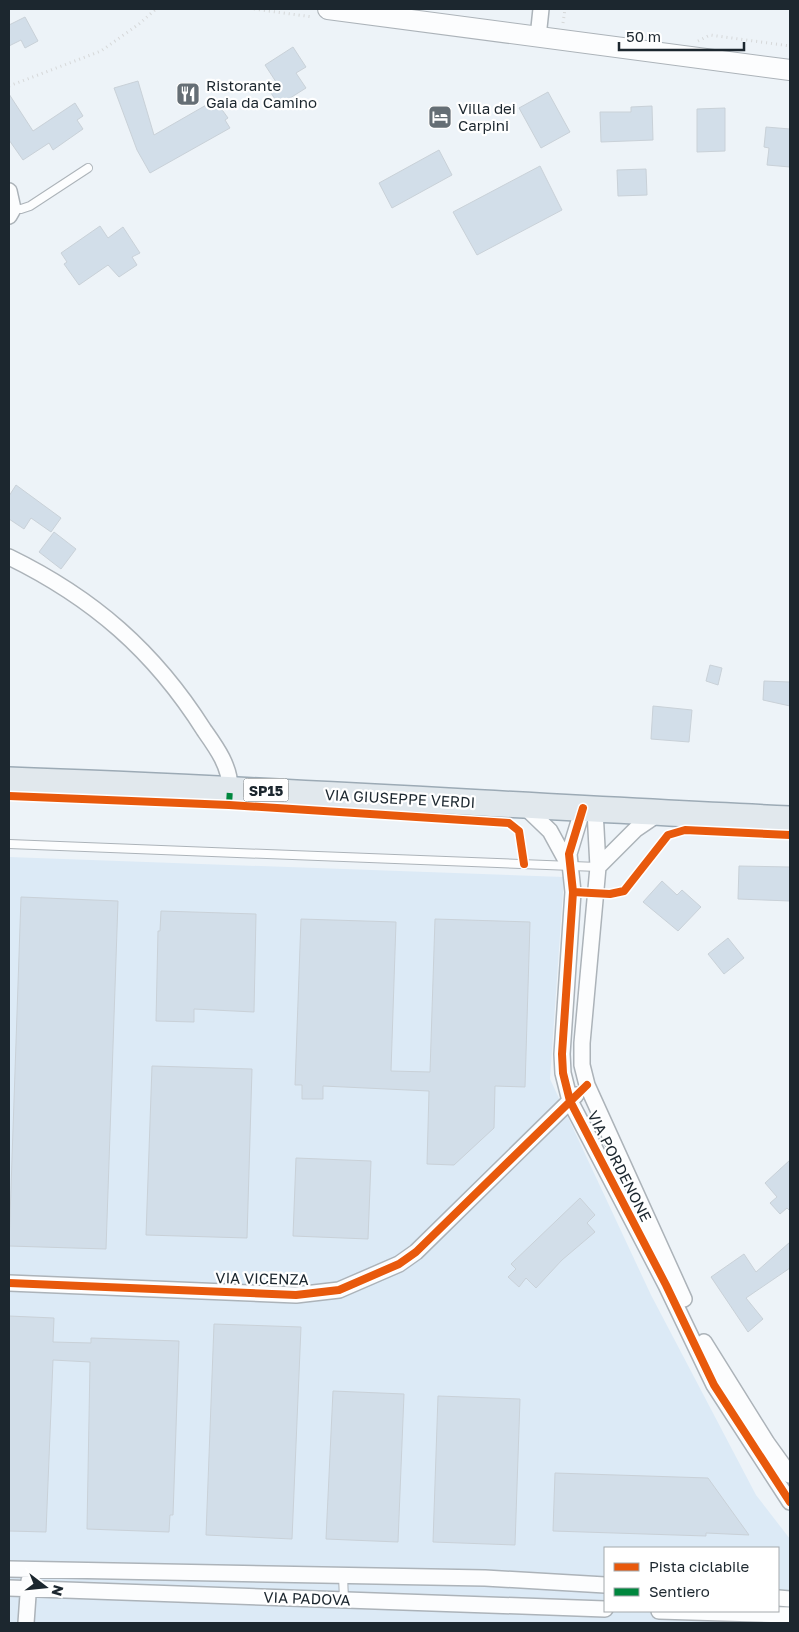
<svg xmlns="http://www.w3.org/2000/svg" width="799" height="1632" font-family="'Golos Text',sans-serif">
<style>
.built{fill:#dceaf6;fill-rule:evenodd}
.building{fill:#d2dee9;stroke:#c9d1d8}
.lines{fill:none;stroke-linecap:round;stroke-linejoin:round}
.service-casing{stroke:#acb3b9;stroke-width:10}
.minor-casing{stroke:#acb3b9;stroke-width:18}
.tertiary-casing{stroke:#acb3b9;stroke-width:22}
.primary-casing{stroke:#9caab5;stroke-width:28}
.path{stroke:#d6d8d9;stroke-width:3;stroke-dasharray:1 4;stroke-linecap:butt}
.service{stroke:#fcfdfe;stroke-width:8}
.minor{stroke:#fcfdfe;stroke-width:15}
.tertiary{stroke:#fcfdfe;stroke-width:20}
.primary{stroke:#e1e8ed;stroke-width:25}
.quiet{stroke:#00873e;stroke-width:6;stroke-dasharray:12 6;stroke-linecap:butt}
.cycleway-casing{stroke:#fff;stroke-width:11}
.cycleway{stroke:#e8590c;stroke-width:8}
.labels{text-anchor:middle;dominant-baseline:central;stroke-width:4.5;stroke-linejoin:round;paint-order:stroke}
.shield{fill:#fff;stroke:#60686d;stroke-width:1}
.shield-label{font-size:14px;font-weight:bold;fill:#1c272f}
.poi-label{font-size:15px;fill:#1c272f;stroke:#fff;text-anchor:start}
.street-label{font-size:15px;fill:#1c272f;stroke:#fff}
</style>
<rect width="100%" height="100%" fill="#edf3f8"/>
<path class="built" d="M9,857l555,20 -14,202 101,216 105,200 34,44v84h-781zM605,1548h173v63h-173z"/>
<path class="building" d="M25,17l13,24 -13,7 -4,-8 -12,6v-21z
M293,47l13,20 -10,6 10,15 -27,17 -10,-15 9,-5 -13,-20z
M138,81l16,54 61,-35 13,18 -3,2 5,8 -80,45 -13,-23 -23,-62z
M548,92l22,40 -29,16 -22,-40z
M9,94l24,37 42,-28 8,13 -6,4 6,9 -30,21 -4,-7 -26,17 -14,-20z
M652,106l1,34 -52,2 -1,-30h31v-5z
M725,108v43l-28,1v-43z
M766,127l24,2v38l-23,-2 2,-17 -5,-1z
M439,150l13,25 -60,33 -13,-25z
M540,166l22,44 -85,45 -24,-43z
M646,169l1,26 -29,1 -1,-26z
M100,226l8,12 15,-11 17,26 -8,4 5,8 -18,12 -11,-12 -29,20 -15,-21 3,-2 -6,-9z
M16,485l45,33 -10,14 -20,-14 -7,11 -15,-10v-23z
M54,532l22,17 -15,20 -22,-17z
M710,665l12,3 -4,17 -12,-4z
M764,681l26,1v24l-27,-6z
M653,706l39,4 -3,32 -38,-3z
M739,866l51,1v34l-52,-2z
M662,881l15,14 5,-5 19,17 -23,24 -35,-29z
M21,897l97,4 -12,348 -97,-3z
M161,911l95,3 -2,98 -60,-3v13l-38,-1 2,-90h2z
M301,919l95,3 -5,149 39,1 5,-153 95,3 -5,165 -30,-1 -1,42 -40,37 -27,-1 2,-73 -106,-5v13h-21v-14h-7z
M728,938l16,20 -20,16 -16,-20z
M152,1066l100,3 -5,169 -101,-3z
M296,1158l75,3 -3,78 -75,-3z
M790,1160v51l-3,-3 -7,6 -10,-11 7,-6 -12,-14z
M580,1198l15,17 -8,8 8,9 -33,28 -26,28 -10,-10 -7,9 -11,-10 8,-8 -5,-5z
M790,1242v26l-44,30 17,21 -15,13 -37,-55 33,-23 12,18z
M9,1316l45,2 -1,24 38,1v-5l88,3 -6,174h-3l-1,17 -82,-3 3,-167 -37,-2 -7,172 -37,-1z
M214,1324l87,3 -9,212 -86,-4z
M333,1391l71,3 -6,148 -72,-3z
M438,1396l82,3 -5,146 -82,-3z
M555,1473l153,5 41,57 -43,-2v3l-153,-5z"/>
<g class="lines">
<g class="service-casing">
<path id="service" d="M13,209h8l9,-3 58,-38
M9,844l589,23
M343,1575l1,25"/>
</g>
<g class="minor-casing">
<path id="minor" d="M538,37l3,-28
M9,191l4,18 -4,7
M9,557c84,41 145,94 195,173 12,17 26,36 26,58
M524,806l26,25 18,33
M583,808l-14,46 4,38 -11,162 1,19 7,28 96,184 48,100 76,117
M595,810l3,57 -16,176v22l5,20 97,214
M598,867l38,-38 22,-15
M9,1283l287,12 43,-5 60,-26 17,-12 160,-157
M704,1342l63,101 23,32
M9,1569l476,9 120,7
M9,1588l596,21
M778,1598l12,1
M659,1611l131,4
M26,1623l3,-42"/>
</g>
<g class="tertiary-casing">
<path id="tertiary" d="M328,9l462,61"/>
</g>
<g class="primary-casing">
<path id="primary" d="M9,780c261,9 521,27 781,39"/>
</g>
<path class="path" d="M254,9l59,8
M563,23l2,-14
M698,41l12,-6 80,11
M9,86l92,-35 38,-27 17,-15"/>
<use href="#service" class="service"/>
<use href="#minor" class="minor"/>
<use href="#tertiary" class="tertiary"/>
<use href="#primary" class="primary"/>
<path class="quiet" d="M229,805l1,-17"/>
<g class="cycleway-casing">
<path id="cycleway" d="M9,796l220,9 280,18 10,8 5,33
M583,808l-14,46 4,38 -11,162 1,19 7,28 96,184 48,100 76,117
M573,892l37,2 14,-3 44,-56 17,-5 105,5
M9,1283l287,12 43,-5 60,-26 17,-12 171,-167"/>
</g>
<use href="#cycleway" class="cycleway"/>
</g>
<defs>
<g id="restaurant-square" transform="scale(1.25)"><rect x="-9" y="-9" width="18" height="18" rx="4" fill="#656e75" stroke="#fff"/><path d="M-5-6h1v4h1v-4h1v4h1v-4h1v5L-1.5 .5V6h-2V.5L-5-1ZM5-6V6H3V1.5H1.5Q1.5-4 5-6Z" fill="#fff"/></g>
<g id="hotel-square" transform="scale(1.25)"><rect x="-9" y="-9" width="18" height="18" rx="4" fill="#656e75" stroke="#fff"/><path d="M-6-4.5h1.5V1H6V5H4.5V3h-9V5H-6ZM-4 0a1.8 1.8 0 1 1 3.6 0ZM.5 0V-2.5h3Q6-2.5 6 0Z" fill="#fff"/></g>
</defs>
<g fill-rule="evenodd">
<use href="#restaurant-square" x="188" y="94"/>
<use href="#hotel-square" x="440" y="117"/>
</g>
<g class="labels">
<rect class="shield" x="243.5" y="778.5" width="45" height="23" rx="4"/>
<g class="shield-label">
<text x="266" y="790">SP15</text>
</g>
<g class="poi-label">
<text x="206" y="85">Ristorante<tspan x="206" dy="17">Gaia da Camino</tspan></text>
<text x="458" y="108">Villa dei<tspan x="458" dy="17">Carpini</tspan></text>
</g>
<g class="street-label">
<text transform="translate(400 798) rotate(3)">VIA GIUSEPPE VERDI</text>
<text transform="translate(620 1166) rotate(63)">VIA PORDENONE</text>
<text transform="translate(262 1278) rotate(1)">VIA VICENZA</text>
<text transform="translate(307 1598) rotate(2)">VIA PADOVA</text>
</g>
</g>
<rect width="799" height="1632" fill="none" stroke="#1c272f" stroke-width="20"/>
<rect x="604" y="1547" width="175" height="65" fill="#ffffff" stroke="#a4a9ac"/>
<rect x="614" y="1563" width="25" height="8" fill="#e8590c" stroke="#a4a9ac"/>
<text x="649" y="1572" font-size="15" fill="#1c272f">Pista ciclabile</text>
<rect x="614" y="1588" width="25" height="8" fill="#00873e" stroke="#a4a9ac"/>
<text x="649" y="1597" font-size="15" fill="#1c272f">Sentiero</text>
<g transform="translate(45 1587) rotate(106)" stroke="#ffffff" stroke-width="4" paint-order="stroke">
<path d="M0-4L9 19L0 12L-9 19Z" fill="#1c272f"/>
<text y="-8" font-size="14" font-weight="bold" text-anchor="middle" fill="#1c272f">N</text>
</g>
<path d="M619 42v8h125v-8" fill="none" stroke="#1c272f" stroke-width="2.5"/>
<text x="626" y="42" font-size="15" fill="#1c272f" stroke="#ffffff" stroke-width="4" paint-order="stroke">50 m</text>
</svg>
